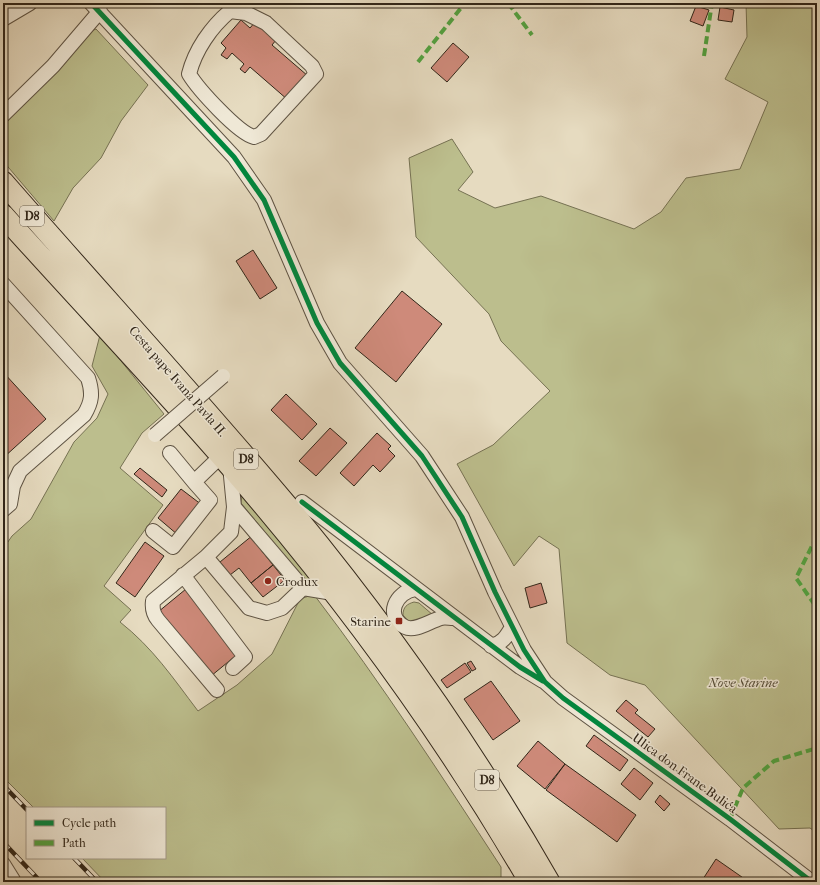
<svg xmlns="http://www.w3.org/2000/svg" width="820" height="885" font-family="'IM FELL French Canon',serif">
<rect width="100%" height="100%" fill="#e6dbc0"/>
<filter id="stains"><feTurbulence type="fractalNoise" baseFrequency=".005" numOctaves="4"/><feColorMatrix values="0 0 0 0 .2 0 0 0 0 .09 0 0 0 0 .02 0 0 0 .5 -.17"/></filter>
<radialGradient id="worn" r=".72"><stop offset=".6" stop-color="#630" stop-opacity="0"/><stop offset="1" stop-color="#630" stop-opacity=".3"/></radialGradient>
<path fill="#bcbe8d" stroke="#767253" d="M746,3h71v830l-7,-5 -31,1 -134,-144 -35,-10 -43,-32 -8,-94 -20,-13 -25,30 -57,-102 36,-19 57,-54 -49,-50 -12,-27 -73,-77 -7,-79 43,-19 21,33 -15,18 37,18 46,-12 93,33 27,-17 25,-34 54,-9 28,-67 -43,-23 22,-42z
M96,29l52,56 -27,36 -20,37 -28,30 -19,33 -51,-60v-40l88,-90z
M100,335l64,79 -22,19 -22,35 43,37 -59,81 27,24 -11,12c33,26 53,56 78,89l39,-26 35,-31 28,-55 9,-3h6c67,88 126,179 186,271v15h-396l-23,-24h83v-50h-131l-31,-31v-228l9,-13 19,-17 43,-77 23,-24 11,-24 -16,-28z
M242,495l71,84 -2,3 -7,-2 -63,-77z
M414,602l5,1 14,12 -14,8 -11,-2 -5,-6c0,-8 4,-11 11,-13z"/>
<path fill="#ce8a7a" stroke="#312619" d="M696,6l13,4 -6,16 -13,-5z
M720,7l14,3 -2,12 -14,-2z
M241,20l9,8 5,-6 21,18 -4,5 36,31 -20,24 -38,-33 -5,6 -5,-4 4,-5 -12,-11 -5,6 -6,-4 5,-7 -5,-5z
M453,43l16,14 -22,25 -16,-14z
M253,250l24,38 -17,11 -24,-38z
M402,291l40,33 -46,58 -41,-34z
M3,372l43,47 -43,39z
M286,394l31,30 -15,16 -31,-30z
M330,428l17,15 -31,33 -17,-15z
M377,433l14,13 -3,3 7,7 -15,16 -7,-7 -19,21 -14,-13z
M140,468l27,22 -5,7 -28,-23z
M181,489l21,16 -24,30 -20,-17z
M253,535l11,13 -3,2 12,15 -22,18 -12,-15 -9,7 -10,-13z
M145,542l19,14 -29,41 -19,-14z
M273,565l12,15 -22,17 -12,-14z
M541,583l6,20 -17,5 -5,-20z
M186,589l53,64 -28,23 -53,-64z
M471,661l5,8 -4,2 -5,-8z
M465,663l6,9 -24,16 -6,-8z
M491,681l29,40 -27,19 -29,-41z
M626,700l12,10 -3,3 20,16 -7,8 -32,-26z
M594,735l34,25 -8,11 -34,-25z
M538,741l27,23 -20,25 -28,-23z
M565,764l71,51 -19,27 -71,-52z
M634,768l19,15 -13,17 -19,-16z
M660,795l10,9 -6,7 -9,-9z
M716,859l33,23h-48z"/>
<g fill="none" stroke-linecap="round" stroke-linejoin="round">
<defs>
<path id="minor" d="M91,3l143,154 30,43 53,123 23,40 82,93 40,61 33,75 29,58 21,32 18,16 167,121 82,63
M230,11l16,2 20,10 46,43 4,8 -55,60 -7,3c-16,-4 -56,-48 -65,-63 6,-24 22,-47 41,-63z
M3,19l27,-16
M3,115l50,-49 47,-55
M3,284l85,94c5,15 4,24 -4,37l-64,56 -7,15 -3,18 -7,6
M170,453l24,29 27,-26
M230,466l4,41 69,81 30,5
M302,502l218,165 23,14
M234,507l-3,25 -25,25 43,51 18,5 15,-5 21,-20
M153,531l20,16 37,-47 -16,-18
M206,557l-53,44c-1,8 0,13 5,19l59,70
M183,575l62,82 -12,11
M415,589c-19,3 -31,27 -10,38 10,5 25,-6 36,-9 4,-1 8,0 12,0
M491,646c11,-2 16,-10 21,-19
M3,864l10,16 -3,2"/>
<path id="highway" d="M3,182c95,109 193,215 286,326 97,117 185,243 260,374
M3,215c75,84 153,165 227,251 112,129 214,268 300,416"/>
</defs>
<use href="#minor" stroke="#5e5343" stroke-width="16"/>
<use href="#highway" stroke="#312619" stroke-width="23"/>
<use href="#minor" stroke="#efe8d6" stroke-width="14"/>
<use href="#highway" stroke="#e6dbc0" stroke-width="21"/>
<defs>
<path id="rail" d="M3,785l24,25
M3,842l38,40
M74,858l23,24"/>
</defs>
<use href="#rail" stroke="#312619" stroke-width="4.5"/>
<use href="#rail" stroke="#efe8d6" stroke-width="3" stroke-dasharray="9" stroke-linecap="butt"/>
<defs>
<path id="minor-bridge" d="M155,435l68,-59"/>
</defs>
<use href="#minor-bridge" stroke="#5e5343" stroke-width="16" stroke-linecap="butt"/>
<use href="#minor-bridge" stroke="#efe8d6" stroke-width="14"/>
<path stroke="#52a340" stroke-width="4" stroke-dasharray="8 4" stroke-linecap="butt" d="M508,3l24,32
M704,56l8,-53
M418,62l47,-59
M817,536l-21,42 21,30
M730,819l13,-31 31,-27 43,-13"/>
<defs>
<path id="cycleway" d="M91,3l143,154 30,43 53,123 23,40 82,93 40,61 33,75 29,58 21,32 18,16 167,121 82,63
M302,502l218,165 23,14"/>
</defs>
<use href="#cycleway" stroke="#efe8d6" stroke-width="8"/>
<use href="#cycleway" stroke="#00873e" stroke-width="5"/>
</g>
<g fill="#8f2418" stroke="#efe8d6" stroke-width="1.5">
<circle cx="268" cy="581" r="4"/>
<rect x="395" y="617" width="8" height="8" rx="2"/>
</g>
<g text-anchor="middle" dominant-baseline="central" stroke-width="3" stroke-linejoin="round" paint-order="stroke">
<g fill="#efe8d6" stroke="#6a6052" stroke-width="1">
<rect x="20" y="206" width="24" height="20" rx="3"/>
<rect x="234" y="449" width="24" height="20" rx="3"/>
<rect x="475" y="770" width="24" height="20" rx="3"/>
</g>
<g font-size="12" font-weight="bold" fill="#312619">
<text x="32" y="216">D8</text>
<text x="246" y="459">D8</text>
<text x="487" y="780">D8</text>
</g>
<g font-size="13" fill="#312619" stroke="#efe8d6">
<text transform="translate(178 381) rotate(49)">Cesta pape Ivana Pavla II.</text>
<text transform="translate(685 773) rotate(36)">Ulica don Frane Bulića</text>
</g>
<g font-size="13" fill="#312619" stroke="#efe8d6" text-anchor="start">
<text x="276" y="581">Crodux</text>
<text x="391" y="621" text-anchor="end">Starine</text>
</g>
<g font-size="13" font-style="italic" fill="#544c36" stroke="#efe8d6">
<text x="743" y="682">Nove Starine</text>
</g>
</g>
<rect width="820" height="885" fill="none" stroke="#e6dbc0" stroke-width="16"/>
<rect x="4" y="4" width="812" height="877" fill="none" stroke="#312619" stroke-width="2"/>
<rect x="8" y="8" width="804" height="869" fill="none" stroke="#312619"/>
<rect x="26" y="807" width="140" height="52" fill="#efe8d6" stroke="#a39a8a"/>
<rect x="34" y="820" width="20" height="6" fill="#00873e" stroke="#a39a8a"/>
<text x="62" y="827" font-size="12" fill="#312619">Cycle path</text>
<rect x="34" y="840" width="20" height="6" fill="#52a340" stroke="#a39a8a"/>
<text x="62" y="847" font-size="12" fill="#312619">Path</text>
<rect width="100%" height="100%" filter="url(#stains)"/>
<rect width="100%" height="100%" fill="url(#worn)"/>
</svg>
